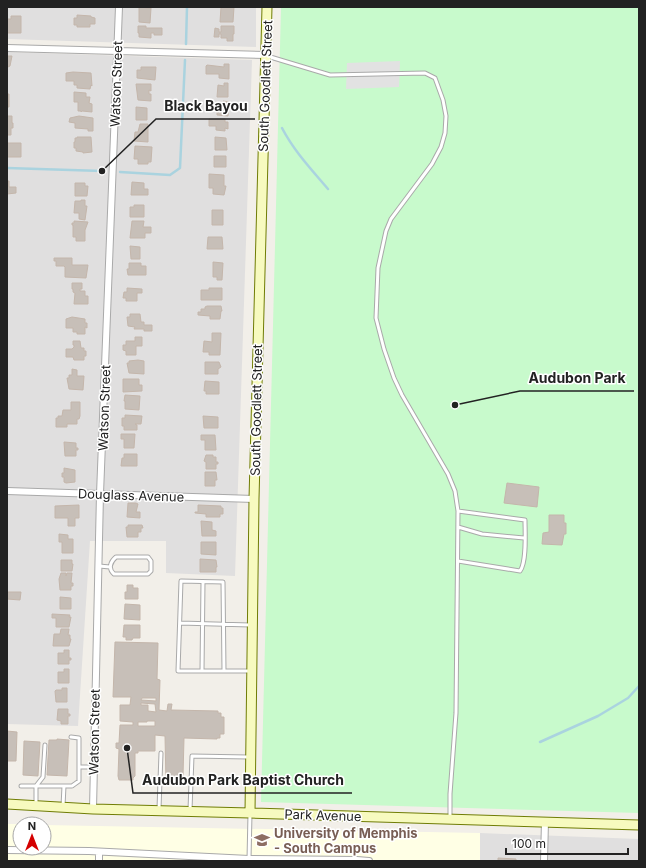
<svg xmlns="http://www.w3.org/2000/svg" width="646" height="868" font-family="Inter,sans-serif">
<rect width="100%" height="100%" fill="#f2efe9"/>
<path fill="#e0dfdf" d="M7,7h249v40l-249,-8z
M7,52l245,8 -17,516 -69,-3v-32h-76l-12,185 -71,-2z
M480,833l159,6v22h-159z"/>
<path fill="#ffffe5" d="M7,824h13v24h24v-23l436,8v28h-473z"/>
<path fill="#c8facc" d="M281,7h358v806l-378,-11z"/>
<path fill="#e2e2e2" d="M400,61l-1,26 -53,2 1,-26z"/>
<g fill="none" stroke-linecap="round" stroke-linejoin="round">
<path stroke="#aad3df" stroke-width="2.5" d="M186,44l1,-37
M282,128c12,23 29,41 46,61
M7,168l95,3
M120,172l50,3 10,-7 5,-108
M540,742l58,-26 30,-18 11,-12"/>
</g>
<path fill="#c7bfb8" stroke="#c4b6ab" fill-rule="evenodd" d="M139,7l12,1 -1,15 -11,-1z
M221,7h13l-1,15h-13z
M77,15l14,1v1l4,1v6h-5v3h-13v-2h-3v-7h3z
M11,16h10v17h-14v-14h4z
M138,26h8v2h16v7h-8v-2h-3v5l-12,-1v-4h-1z
M221,26h13v8h-1v7h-6v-3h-6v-4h-2v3h-5l1,-9 4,1v3h2z
M7,56h5l-2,10 -2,1h-1z
M224,64h5v15l-10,-1v-4h-13v-8l1,-1 17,2z
M141,67h15l-1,13 -18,-2v-8h4z
M73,72l18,1 1,13 -1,-1 -1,4 -13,-1v-3h-3v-4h-8v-8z
M224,83h4v14h-11l1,-12 6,1z
M136,84h15v7l-2,-1v4h2v7l-13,-1z
M74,92l12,1v4h4l-1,6 3,1v8l-10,-1 -1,1v-1h-3v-9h-4z
M7,94h2v13h-2z
M223,101l6,1 -1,14 -11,-1v-4h-1v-3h-2v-4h9z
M136,107l11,1v12h-11z
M7,116h5v7h1v5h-2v7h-4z
M79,116l14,2v13h-5v-2l-13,-1v-5l-6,-1 1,-4z
M209,119h16v3h3v7l-3,-1v3l-9,-1v-4h-7z
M140,124h8v18l-14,-1 1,-9h3z
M77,137h14l1,15 -9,1v-1l-7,-1v-3h-2v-6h1v-4h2z
M215,137l11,1 1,12h-12z
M7,143h14v14h-14z
M135,146l17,1 -1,15h-3v2h-10v-5h-4z
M214,156h12v11h-12z
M209,174l15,1v11h2l-2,9 -11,-1v-6h-4z
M7,181h2v6h7v6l-9,1z
M132,182l12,1v6h4v6h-17z
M75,183h10v3h3l-1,10h-12z
M81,200h4v6h2l-2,14 -6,-1v-6h-5l1,-12h6z
M134,205h10v12h-14v-10h4z
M212,210h11v15h-11z
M74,221l14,1 -3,8v11h-9v-4h-3v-12h-1v-2h2z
M132,221h12l-1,6h8v6h-6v5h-15z
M208,237h14l1,12h-16z
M130,246l10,1v12h-9z
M54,258h18v7h16l-2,13 -21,-1v-10l-1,-1h-8v-5h-2z
M213,262l10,1 -1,17h-5v-3h-4z
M129,263h12v3h5v9h-18l-1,-6h2z
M72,283h10v6h-2v2h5v5h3v8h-14l1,-11 -2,-1v-3h-1z
M127,288l15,1v4h-5v8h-11v-3h-3l1,-6h3z
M209,288h13v12h-21v-10h8z
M207,306h14l1,5h-1l-1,8h-10v-3l-12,-1v-3h3v-3h4v-2z
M130,314h10l1,8h3v3h8v6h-8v-2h-10l1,-2 -7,-1 -1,-9h3z
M72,317l13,2v4h2v5l-2,-1v7h-8v-2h-4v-4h-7v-9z
M212,333h9l-1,22h-11v-3h-6l1,-11 8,1z
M135,337h7v9h-6v9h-10v-4l-3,-1v-5h3v-4h9z
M73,341h7l1,7h3v3h2v5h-2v4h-10l-1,-3h-7v-8h6l2,-2v-2h-1z
M138,360l6,1v13l-15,-1 -2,-10h2v-2z
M205,362h14l2,5 -3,2v5h-13z
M72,369l5,1v6h7l-1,14 -14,-1 -2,-11h2v-3h3z
M123,379h16v6h3v6l-19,1z
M205,381l14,1v12h-13v-3h-2z
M125,395l15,1 -1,14 -14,-1v-8h-1z
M71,402h9v14l-1,3h-2v5h-10v3h-11v-9h2v-2h4l1,-6h8z
M125,415l17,1 -1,8h-6l2,1v5h-13v-4h-2v-8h3z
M203,416l15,1v11h-14z
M121,434h14l-1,14h-10v-9h-3z
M201,435h14l1,15h-11v-10h-4z
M64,442l12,1v5h2v2h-2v6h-11z
M124,454h13v12h-16l1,-8h2z
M206,455h7v2h3v5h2v2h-2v5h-10v-7l-2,-1z
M64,468l11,2v12l-9,1 -2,-1v-5h-2v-4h2z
M205,472h11l1,8h-2v6h-10z
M507,483l32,4 -2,20 -33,-4z
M128,503h8l2,1 -2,8h4v6l-13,-1z
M79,505v13h-4v8h-7v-8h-13v-12z
M198,505l23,1v2h2v6h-3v3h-14v-3l-11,-1v-1h3z
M549,515h15v8h2v11h-2l-2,11 -20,-1 1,-11 6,-1z
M201,521l11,1v8l4,1v5h-14z
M128,525h14l1,3h-2v4h-3v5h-11l-1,-10h2z
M59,534l9,1v4h5v14h-11v-11h-3z
M201,542h15v13l-15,-1z
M200,559l16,1 1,7h-1v5h-16z
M61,560h11v4h1l-1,7h-11z
M61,573h5v3l1,-3h5l-1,10h2v3h-2v4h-11l-1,-11z
M127,585h6v3h5v11h-13v-7h2z
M7,592h14l-1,8 -13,-1z
M60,597l11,1v11h-11z
M125,604l15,1v15l-16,-1z
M52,614l18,1 -1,2h2l-2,10h-13v-9h-4z
M124,625h16v13h-7l-1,2h-6v-3h-3z
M61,629h8l-1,6h2v4h1l-2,7h-16l1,-12h6z
M115,642l43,1 -1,36 3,1 -1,30 8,1 1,-7h4l-1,6 47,1v2h3v4h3v17h-4v4h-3v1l-33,-1 -1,38h-6l-1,8 -10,-1 -1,-47 -10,-1v16h-17v2h-3v23l-2,2v2h-14l-1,-4 1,-27 -3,-1v-5h3l1,-18h13v-3l-13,-1v-16h10l1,-8h-18zM142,698h14v3l-15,-1zM141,703l14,1 1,8 -8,-1v-6h-7zM147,721h8v5h-17v-4h9z
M64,650h5v8h2v2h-2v4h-11v-11h6z
M64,669h5v14h-11v-11h6z
M62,688h5v14h-11l-1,-11 1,-1h6z
M58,709h10v5h2v2h-2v8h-7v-3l-4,-1z
M7,731l10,1 -1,29h-9z
M57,739l12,1 -2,36 -20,-1 2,-35h8z
M24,741l16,1 -2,34 -15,-1z
M498,858l18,1v2h-18z"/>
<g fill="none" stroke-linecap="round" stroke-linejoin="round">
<defs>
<path id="lane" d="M267,56l63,19 95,-2 10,5 8,22 3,16 -1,17 -4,14 -9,17 -41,55 -5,12 -8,37 -2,50 8,31 10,29 8,17 46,79 7,17 3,20 -2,202 -6,81v24
M458,527l24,7 42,4
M116,557h32l3,4v10l-3,3h-34c-6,-5 -4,-12 2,-17z
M458,561l62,10c7,-9 5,-39 5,-51l-67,-9
M99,566l11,1
M180,623l70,2
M202,671l1,-89
M224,671l-1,-89 -42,-1 -3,90h72
M79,767h14
M21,786h51l7,-5v-43l-8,-1
M36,804v-18l7,-9 2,-32
M63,806l1,-20
M159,809l2,-56
M190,810l2,-54 56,1
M249,859l1,-45"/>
<path id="street" d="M7,48l259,7
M7,491l247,8
M93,809l7,-315 19,-487
M7,850l82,1 160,8 108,1 12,1
M99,861v-9
M544,861l1,-40"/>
<path id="secondary" d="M7,804l86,5 157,4 389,12
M250,813l4,-314 13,-492"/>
</defs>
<use href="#lane" stroke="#a9a9a9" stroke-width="5"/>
<use href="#street" stroke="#a9a9a9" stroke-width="8"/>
<use href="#secondary" stroke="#707d05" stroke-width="11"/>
<use href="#lane" stroke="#fff" stroke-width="3"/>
<use href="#street" stroke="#fff" stroke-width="6"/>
<use href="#secondary" stroke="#f7fabf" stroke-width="9"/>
</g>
<defs>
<symbol id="university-bare" viewBox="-9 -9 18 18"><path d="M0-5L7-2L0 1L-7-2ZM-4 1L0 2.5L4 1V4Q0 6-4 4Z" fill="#8d6e63" stroke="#fff" stroke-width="2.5" paint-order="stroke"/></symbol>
</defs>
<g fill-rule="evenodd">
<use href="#university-bare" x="251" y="829" width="22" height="22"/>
</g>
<g text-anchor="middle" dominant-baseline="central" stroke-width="3" stroke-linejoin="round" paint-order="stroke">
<g font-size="13" fill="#222" stroke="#fff">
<text transform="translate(116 84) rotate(-88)">Watson Street</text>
<text transform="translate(265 86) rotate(-88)">South Goodlett Street</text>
<text transform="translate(104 408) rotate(-88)">Watson Street</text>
<text transform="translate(256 410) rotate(-89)">South Goodlett Street</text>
<text transform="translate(131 495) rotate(2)">Douglass Avenue</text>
<text transform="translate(94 732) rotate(-89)">Watson Street</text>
<text transform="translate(323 815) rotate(2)">Park Avenue</text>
</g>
<g font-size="13" font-weight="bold" fill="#785e54" stroke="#fff" text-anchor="start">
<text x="274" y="833">University of Memphis<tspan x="274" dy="15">- South Campus</tspan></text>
</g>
</g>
<path fill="none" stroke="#222" stroke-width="1.5" d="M102 171L156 119H255M455 405L520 391H634M127 748L133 793H352"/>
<g fill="#222" stroke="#fff" stroke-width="1.5">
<circle cx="102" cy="171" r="4"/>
<circle cx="455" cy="405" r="4"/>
<circle cx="127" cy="748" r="4"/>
</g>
<g font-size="14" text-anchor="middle" font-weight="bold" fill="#222" stroke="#fff" stroke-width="3" stroke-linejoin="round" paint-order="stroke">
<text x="206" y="111">Black Bayou</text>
<text x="577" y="383">Audubon Park</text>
<text x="243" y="785">Audubon Park Baptist Church</text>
</g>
<rect width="646" height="868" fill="none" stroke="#222222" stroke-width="16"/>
<g transform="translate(32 836)"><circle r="19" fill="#ffffff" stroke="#a7a7a7"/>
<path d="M0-3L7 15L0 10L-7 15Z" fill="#d40000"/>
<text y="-6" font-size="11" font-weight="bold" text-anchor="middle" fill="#222222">N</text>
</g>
<path d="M506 848v6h122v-6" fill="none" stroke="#222222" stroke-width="2"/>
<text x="512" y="848" font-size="12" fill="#222222" stroke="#ffffff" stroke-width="3" paint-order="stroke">100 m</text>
</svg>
